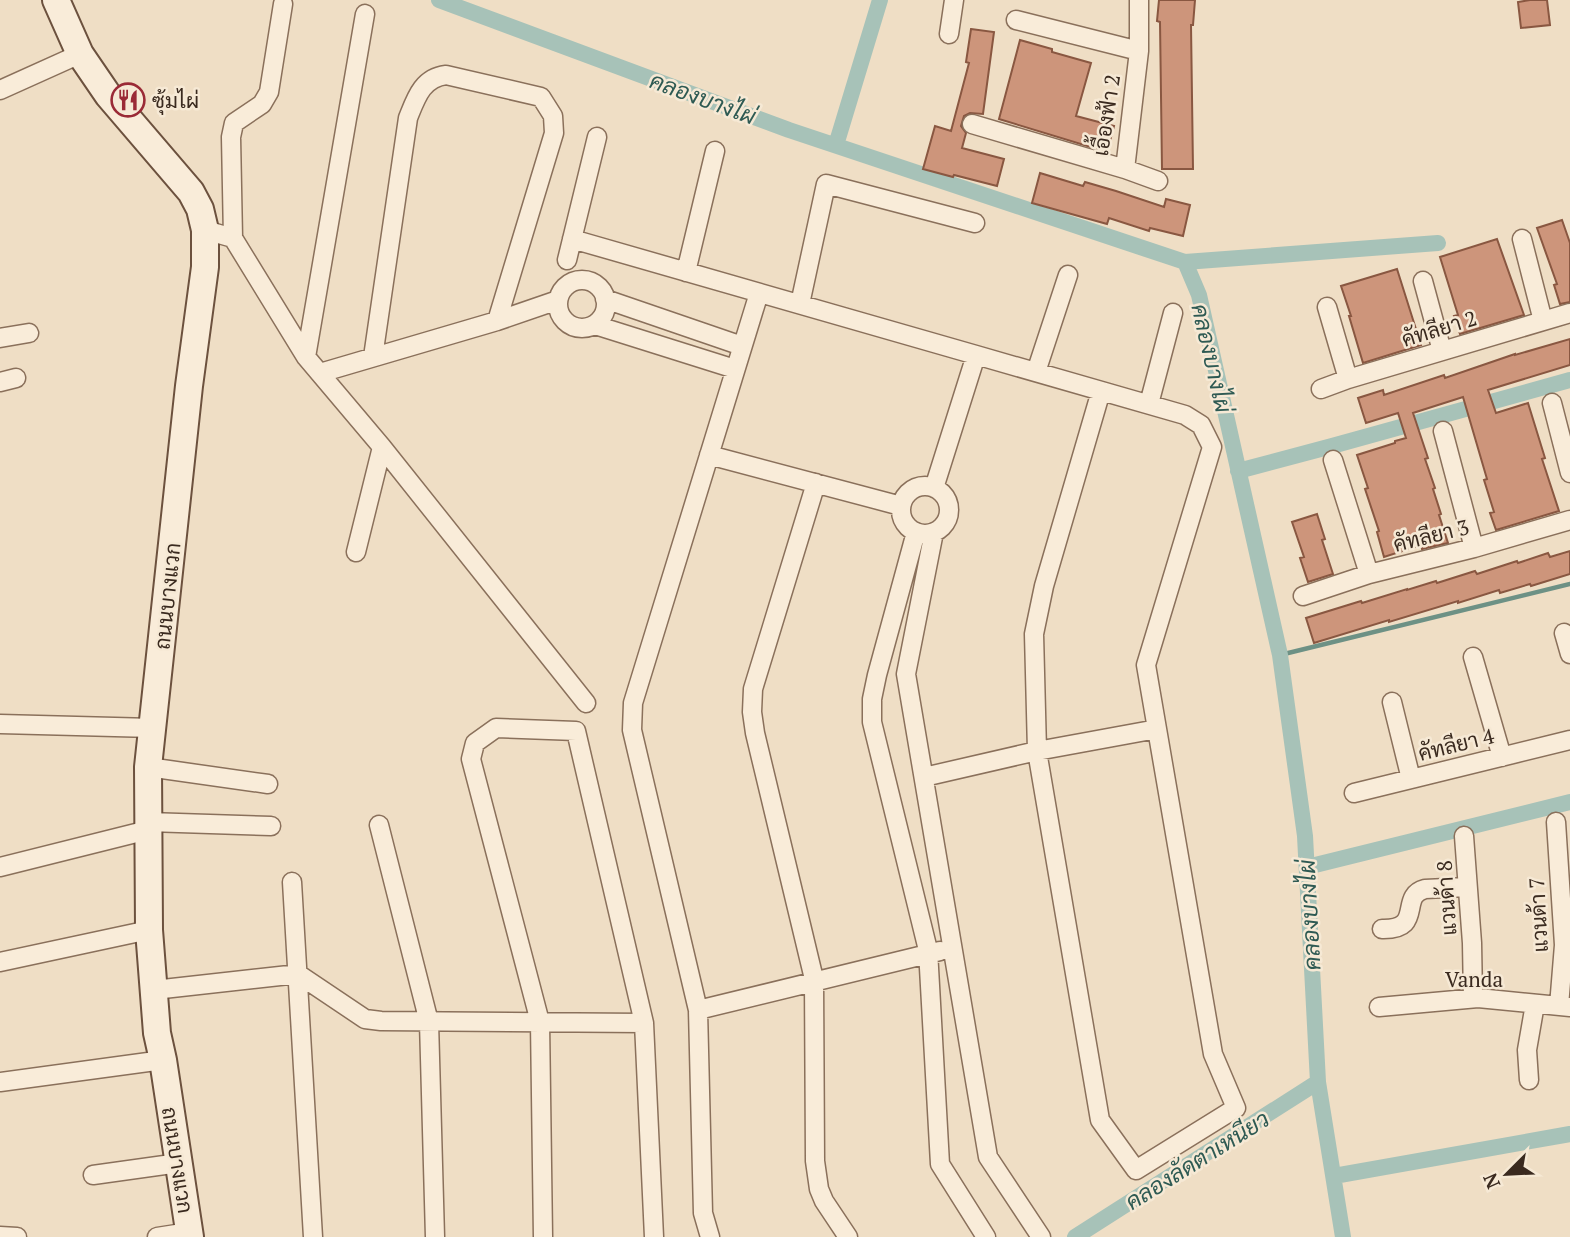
<svg xmlns="http://www.w3.org/2000/svg" width="1570" height="1237" font-family="'PT Serif',Sarabun,serif">
<rect width="100%" height="100%" fill="#efdec5"/>
<g fill="none" stroke-linecap="round" stroke-linejoin="round">
<path stroke="#6d9185" stroke-width="4.5" d="M1280,655l290,-71"/>
<path stroke="#a7c2b8" stroke-width="16" d="M439,0l350,130 396,132 14,33 81,360 25,181 13,246 25,155
M836,145l44,-145
M1185,262l253,-19
M1238,471l94,-25 238,-66
M1307,867l263,-65
M1334,1176l236,-42
M1075,1237l243,-155"/>
</g>
<path fill="#cd957b" stroke="#895741" stroke-width="2" d="M1159,0h36l-2,25h-2l2,144h-31l-2,-147 -3,-1z
M1530,0h17l3,25 -29,3 -3,-26z
M971,29l23,3 -11,82 -13,-1 -6,3 -3,10 5,7 -4,15 42,11 -7,27 -43,-11 -1,2 -30,-8 12,-43 16,5 18,-68 -3,-1z
M1020,40l32,9v3l39,11 -15,53 38,10 -7,26 -108,-33z
M1040,173l43,13 2,-4 31,9 48,16 2,-8 24,6 -7,31 -33,-8 -1,3 -40,-13 -2,6 -75,-21z
M1562,220l8,23v59l-10,2 -6,-19 3,-1 -20,-56z
M1497,239l27,76 -64,19 -6,-18 4,-1 -18,-58z
M1397,269l24,76 -58,18 -14,-47h2l-10,-30z
M1570,339v26l-82,25 8,23 32,-10 17,55 -3,1 17,52 -63,19 -6,-17 4,-1 -10,-32 3,-1 -24,-82 -50,16 15,45 -3,1 10,29 -2,1 8,25 -2,1 9,28 -26,6 -1,-4 -37,12 -7,-25 2,-1 -14,-42 3,-1 -11,-33 38,-12v-2l11,-3 -8,-25 -32,10 -8,-25 25,-8 1,5 60,-20 1,3 70,-24v1z
M1317,514l8,25 -3,1 11,34 -25,8 -8,-24 4,-1 -12,-35z
M1570,551v23l-39,12 -1,-2 -30,9 -1,-3 -41,13v-2l-69,21v-2l-75,23 -8,-25 55,-17 1,2 45,-14v1l29,-9 1,2 38,-12 2,3 40,-13 1,2 30,-10 2,4z"/>
<g fill="none" stroke-linecap="round" stroke-linejoin="round">
<defs>
<path id="street" d="M1016,20l123,31
M949,34l5,-34
M0,90l80,-36
M972,124l153,45 33,12
M1125,169l14,-118v-51
M205,230l28,8 73,119 76,90 204,256
M233,238l-2,-101 3,-14 28,-19 7,-12 14,-88
M572,239l404,116 209,60 16,10 11,22 -66,218 67,389 23,54 -100,62 -36,-50 -63,-369 -3,-117 10,-48 57,-195
M1522,239l21,82
M567,260l30,-123
M686,272l29,-121
M558 304a24 24 0 1 1 48 0a24 24 0 1 1-48 0Z
M1423,281l19,70
M605,299l137,47
M800,304l26,-120 149,39
M1327,307l21,72
M595,325l140,44
M0,338l29,-5
M306,357l59,-343
M373,357l35,-239c8,-20 14,-40 38,-43l95,22 12,19 1,17 -57,188
M1036,372l32,-97
M320,373l177,-52 61,-21
M0,382l16,-4
M1321,389l27,-10 222,-66
M1552,403l18,70
M1149,404l24,-91
M1443,431l31,117
M709,455l192,51
M1333,460l36,114
M816,483l-63,206 -1,23 3,21 59,246 1,182 4,28 5,12 24,36
M901 510a24 24 0 1 1 48 0a24 24 0 1 1-48 0Z
M934,488l42,-133
M916,532l-39,143 -5,24v23l56,228 12,214 46,73
M934,532l-28,142 82,483 53,80
M356,552l26,-105
M1303,596l66,-22 105,-26 96,-28
M1564,633l6,21
M1473,657l29,100
M1392,702l19,77
M0,724l153,4
M148,767l120,17
M924,777l113,-26 120,-22
M1354,793l216,-53
M148,822l123,4
M1556,822l8,123 -5,61
M379,825l50,197 6,215
M1464,836l8,107 1,55
M0,867l148,-37
M292,882l21,355
M1382,929c43,1 16,-33 43,-40l42,-2
M0,962l149,-32
M154,990l144,-16 67,45 16,2 263,2
M1379,1007l99,-9 92,9
M698,1010l242,-59
M1529,1080l-2,-30 8,-46
M0,1082l163,-22
M93,1175l86,-12
M0,1236l17,1
M157,1237l32,-5
M543,1237l-3,-215 -69,-263 4,-16 21,-15 80,3 68,292 10,214
M710,1237l-7,-24 -5,-203 -66,-280 1,-27 126,-410"/>
<path id="secondary" d="M56,0l24,54 28,41 83,97 9,17 5,21v37l-16,119 -41,381 1,163 8,103 6,27 27,177"/>
</defs>
<use href="#street" stroke="#8a705b" stroke-width="21"/>
<use href="#secondary" stroke="#6c513e" stroke-width="30"/>
<use href="#street" stroke="#f9ecd9" stroke-width="18"/>
<use href="#secondary" stroke="#f9ecd9" stroke-width="26"/>
</g>
<defs>
<symbol id="restaurant-ring" viewBox="-11 -11 22 22"><circle r="9.5" fill="#f6e9d5" stroke="#9a2a36" stroke-width="1.5"/><path d="M-5-6h1v4h1v-4h1v4h1v-4h1v5L-1.5 .5V6h-2V.5L-5-1ZM5-6V6H3V1.5H1.5Q1.5-4 5-6Z" fill="#9a2a36"/></symbol>
</defs>
<g fill-rule="evenodd">
<use href="#restaurant-ring" x="109" y="81" width="38" height="38"/>
</g>
<g text-anchor="middle" dominant-baseline="central" stroke-width="5" stroke-linejoin="round" paint-order="stroke">
<g font-size="21" fill="#3a2a1f" stroke="#f6e9d5" text-anchor="start">
<text x="152" y="100">ซุ้มไผ่</text>
</g>
<g font-size="21" fill="#3a2a1f" stroke="#f6e9d5">
<text transform="translate(1106 115) rotate(-81)">เอื้องฟ้า 2</text>
<text transform="translate(1439 328) rotate(-17)">คัทลียา 2</text>
<text transform="translate(1431 535) rotate(-14)">คัทลียา 3</text>
<text transform="translate(167 596) rotate(-84)">ถนนบางแวก</text>
<text transform="translate(1456 744) rotate(-14)">คัทลียา 4</text>
<text transform="translate(1446 898) rotate(-94)">แวนด้า 8</text>
<text transform="translate(1538 915) rotate(-93)">แวนด้า 7</text>
<text x="1474" y="979">Vanda</text>
<text transform="translate(178 1160) rotate(81)">ถนนบางแวก</text>
</g>
<g font-size="23" font-style="italic" fill="#2e5a53" stroke="#f6e9d5">
<text transform="translate(703 98) rotate(20)">คลองบางไผ่</text>
<text transform="translate(1212 358) rotate(77)">คลองบางไผ่</text>
<text transform="translate(1309 915) rotate(-93)">คลองบางไผ่</text>
<text transform="translate(1197 1160) rotate(-32)">คลองลัดตาเหนียว</text>
</g>
</g>
<g transform="translate(1507 1174) rotate(246)" stroke="#f6e9d5" stroke-width="5" paint-order="stroke">
<path d="M0-5L12 26L0 18L-12 26Z" fill="#3a2a1f"/>
<text y="-10" font-size="19" font-weight="bold" text-anchor="middle" fill="#3a2a1f">N</text>
</g>
</svg>
